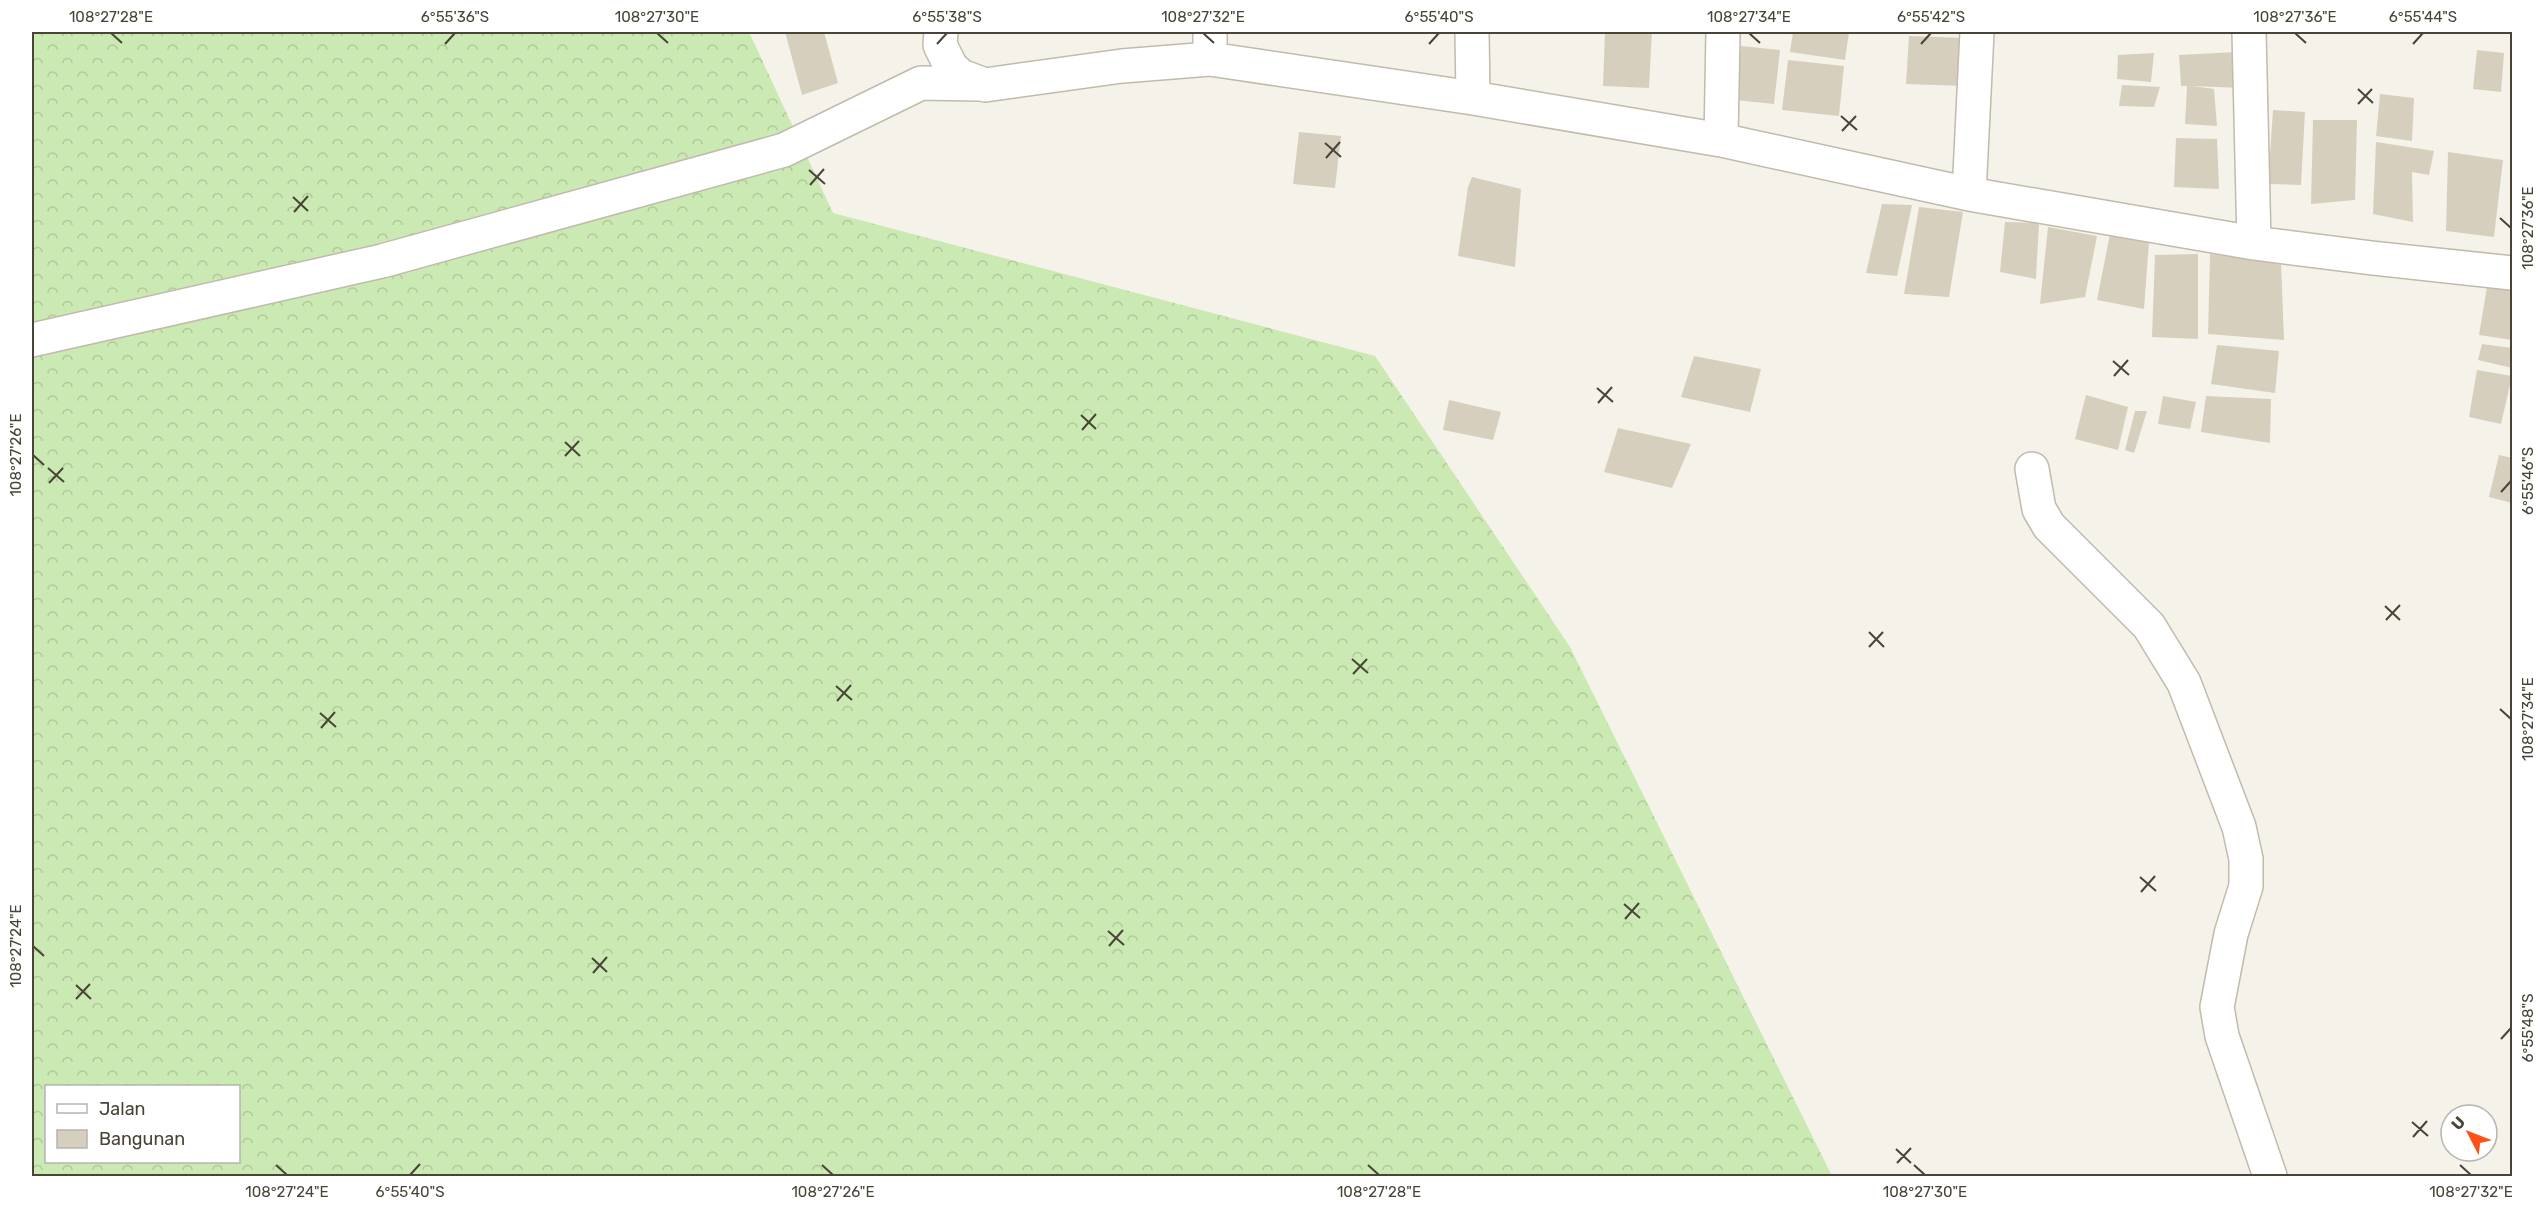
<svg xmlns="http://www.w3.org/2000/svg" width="2544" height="1208" font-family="Rubik,sans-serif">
<defs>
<pattern id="forest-crowns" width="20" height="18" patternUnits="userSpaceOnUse" patternTransform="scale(1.5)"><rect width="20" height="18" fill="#cbe9b2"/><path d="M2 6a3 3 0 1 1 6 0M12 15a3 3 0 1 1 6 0" fill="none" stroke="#b0c99a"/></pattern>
</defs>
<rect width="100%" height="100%" fill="#f5f2e9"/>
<path fill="url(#forest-crowns)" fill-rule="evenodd" d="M32,32h717l84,181 542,143 195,291 262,529h-1800zM46,1086h192v76h-192z"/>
<path fill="#d7cfbe" d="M785,32h39l14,51 -36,12z
M1605,32h47l-3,56 -46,-2z
M1793,32h56l-4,28 -55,-8z
M1909,36l57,2 -1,48 -59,-2z
M1741,46l39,4 -6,54 -39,-4z
M2477,50l27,3 -3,39 -28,-3z
M2237,52l4,36 -49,-2 22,3 3,37 -32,-2 2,-38h-6l-2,-31z
M2154,53l-3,29 -34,-3 1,-24z
M1788,60l56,6 -5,50 -57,-6z
M2122,85l38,2 -6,20 -35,-1z
M2380,94l34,4 -2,43 -36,-5z
M2273,110l32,2 -4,73 -33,-1z
M2313,120h44l-2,80 -44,4z
M1299,132l42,4 -6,52 -42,-4z
M2176,138l41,1 2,50 -45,-2z
M2376,142l58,9 -5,24 -17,-3 1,50 -40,-8z
M2448,152l55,8 -9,77 -48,-6z
M1472,177l49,12 -6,78 -57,-11 10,-69z
M1882,204l30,1 -15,71 -31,-3z
M1919,207l44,5 -14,85 -45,-3z
M2005,222l34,1 -3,56 -36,-7z
M2048,227l49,9 -12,61 -45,7z
M2110,234l39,8 -5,67 -47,-9z
M2198,254v85l-46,-2 3,-82z
M2210,254l71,9 3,77 -76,-6z
M2488,281l24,3v56l-33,-5z
M2482,344l30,4v20l-34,-8z
M2217,345l62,6 -4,42 -64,-9z
M1694,356l67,13 -11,43 -69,-15z
M2477,370l35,6 -11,48 -32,-7z
M2086,395l42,12 -10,43 -43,-11z
M2163,396l33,6 -6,27 -32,-5z
M2206,396l65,3 -1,44 -69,-11z
M1449,400l52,12 -8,28 -50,-10z
M2135,411h12l-13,42 -9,-3z
M1618,428l73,16 -19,44 -68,-16z
M2499,455l13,3v45l-23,-6z"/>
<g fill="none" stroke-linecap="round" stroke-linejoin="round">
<defs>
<path id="minor" d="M941,32l-1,13 11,22 10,9 24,9 137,-19 88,-7 263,39 248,42 248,54 285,49 118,15 140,15
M1472,32l1,66
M2249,32l5,211
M1210,59v-27
M1721,140l2,-108
M1969,194l8,-162
M32,340l350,-79 402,-111 137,-67 59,1
M2032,469l7,40 10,17 100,100 35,57 55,144 7,32v27l-15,48 -14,73 5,29 48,140"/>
</defs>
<use href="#minor" stroke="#c0bbac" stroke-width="36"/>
<use href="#minor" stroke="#fff" stroke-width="33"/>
</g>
<path fill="none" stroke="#494437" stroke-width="2" d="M111,33l11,10M657,33l11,10M1203,33l11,10M1749,33l11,10M2295,33l11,10M445,44l10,-11M937,44l10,-11M1429,44l10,-11M1921,44l10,-11M2413,44l10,-11M2358,89l15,14M2358,104l14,-15M1841,116l16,14M1842,131l14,-15M1325,143l16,14M1326,158l14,-16M809,170l16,14M810,185l14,-16M293,197l15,14M294,212l14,-16M2500,218l11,10M2113,361l16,14M2114,376l14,-16M1597,388l16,14M1598,403l14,-16M1081,415l15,14M1082,430l14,-16M565,442l15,14M33,455l11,10M565,456l14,-15M48,468l16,14M49,483l14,-15M2501,492l10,-11M2385,606l15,14M2386,620l14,-15M1869,632l15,15M1869,647l14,-15M1352,659l16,14M1353,674l14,-15M836,686l16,14M837,701l14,-16M2500,709l11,10M320,713l16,14M321,728l14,-16M2140,877l16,14M2141,892l14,-16M1624,904l16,14M1625,919l14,-16M1108,931l16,14M33,946l11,10M1109,946l14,-16M592,958l15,14M593,973l14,-16M76,985l15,14M76,999l14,-15M2501,1039l10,-11M2412,1122l16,14M2413,1137l14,-16M1896,1149l15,14M1897,1163l14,-15M276,1165l11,10M822,1165l11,10M1368,1165l11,10M1914,1165l11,10M2460,1165l11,10M410,1175l10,-11"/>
<rect width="2544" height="1208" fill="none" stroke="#ffffff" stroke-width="66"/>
<rect x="45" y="1085" width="195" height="78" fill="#ffffff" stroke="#b6b4af" stroke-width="1.5"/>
<rect x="57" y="1104" width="30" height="9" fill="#ffffff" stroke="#b6b4af" stroke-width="1.5"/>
<text x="99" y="1115" font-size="18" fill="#494437">Jalan</text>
<rect x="57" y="1130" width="30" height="18" fill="#d7cfbe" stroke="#b6b4af" stroke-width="1.5"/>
<text x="99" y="1145" font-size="18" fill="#494437">Bangunan</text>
<g transform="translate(2469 1133) rotate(312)"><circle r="28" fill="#ffffff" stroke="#b6b4af" stroke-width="1.5"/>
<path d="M0-4.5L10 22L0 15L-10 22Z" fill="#fc5219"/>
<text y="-9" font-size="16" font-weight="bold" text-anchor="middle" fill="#494437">U</text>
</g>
<rect x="33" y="33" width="2478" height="1142" fill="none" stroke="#494437" stroke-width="2"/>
<g font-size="15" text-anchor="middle" fill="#494437">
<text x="111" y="22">108°27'28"E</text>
<text x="455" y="22">6°55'36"S</text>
<text x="657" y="22">108°27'30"E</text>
<text x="947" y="22">6°55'38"S</text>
<text x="1203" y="22">108°27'32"E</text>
<text x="1439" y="22">6°55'40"S</text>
<text x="1749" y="22">108°27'34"E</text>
<text x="1931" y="22">6°55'42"S</text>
<text x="2295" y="22">108°27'36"E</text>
<text x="2423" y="22">6°55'44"S</text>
<text transform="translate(2528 228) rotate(-90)" y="5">108°27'36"E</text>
<text transform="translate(16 455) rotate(-90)" y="5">108°27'26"E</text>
<text transform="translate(2528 481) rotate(-90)" y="5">6°55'46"S</text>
<text transform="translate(2528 719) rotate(-90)" y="5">108°27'34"E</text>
<text transform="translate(16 946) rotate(-90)" y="5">108°27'24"E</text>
<text transform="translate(2528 1028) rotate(-90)" y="5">6°55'48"S</text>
<text x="287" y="1197">108°27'24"E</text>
<text x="410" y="1197">6°55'40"S</text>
<text x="833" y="1197">108°27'26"E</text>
<text x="1379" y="1197">108°27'28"E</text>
<text x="1925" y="1197">108°27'30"E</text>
<text x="2471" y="1197">108°27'32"E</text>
</g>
</svg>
